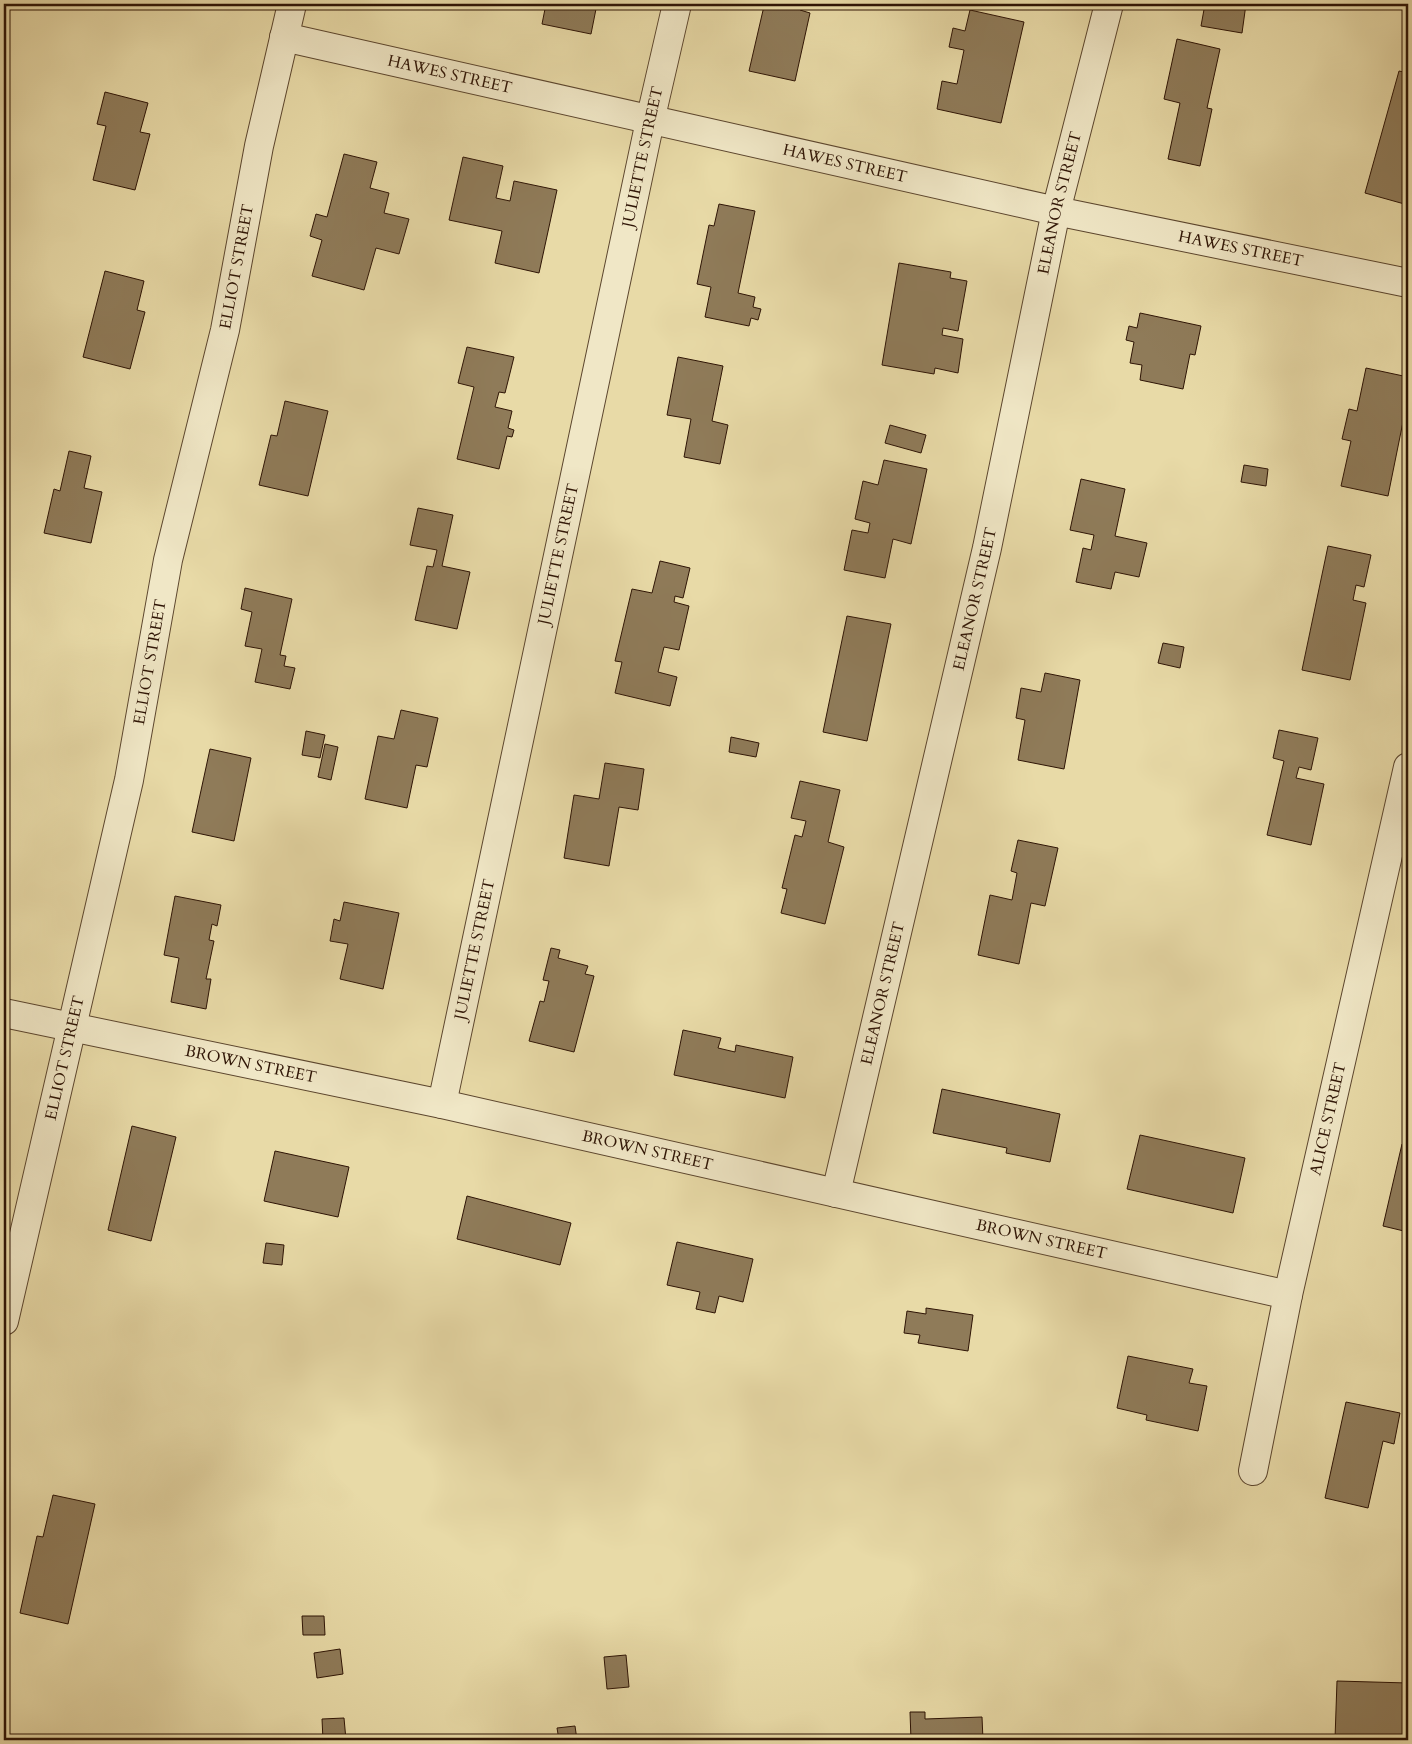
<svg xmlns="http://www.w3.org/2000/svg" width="1412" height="1744" font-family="Cardo,serif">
<rect width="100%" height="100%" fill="#e8daa7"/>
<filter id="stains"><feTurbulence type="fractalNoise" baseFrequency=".004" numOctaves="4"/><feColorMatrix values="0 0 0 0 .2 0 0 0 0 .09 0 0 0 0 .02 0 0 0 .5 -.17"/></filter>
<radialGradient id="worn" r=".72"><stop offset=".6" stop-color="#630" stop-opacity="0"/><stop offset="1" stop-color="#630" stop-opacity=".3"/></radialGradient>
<path fill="#8f7b59" stroke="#2e1405" d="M546,4h51l-6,30 -49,-10z
M757,4h45l-2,6 10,3 -15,68 -46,-10 15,-65z
M1205,4h41l-4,29 -41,-7z
M970,10l54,12 -23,101 -64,-14 5,-28 15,3 7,-34 -15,-3 4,-19 12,3z
M1177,39l43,10 -13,59 5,1 -12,57 -32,-7 12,-56 -16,-4z
M1399,71l9,2v132l-43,-12z
M105,92l43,11 -8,29 10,2 -15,56 -42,-10 13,-54 -9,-2z
M344,154l33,8 -7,26 19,5 -5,20 25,6 -10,35 -23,-6 -12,42 -52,-14 10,-36 -12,-4 6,-22 11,3z
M463,157l40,9 -7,32 14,3 4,-20 43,9 -18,83 -44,-10 7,-32 -53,-11z
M719,204l36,7 -17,82 17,4 -2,10 8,2 -3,11 -7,-2 -2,8 -44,-9 6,-30 -14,-3 12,-59 5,1z
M899,263l52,9 -1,6 17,3 -9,50 -15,-3 -1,7 21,4 -5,34 -23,-5 -1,6 -52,-9z
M105,271l39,10 -7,29 8,2 -15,57 -47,-12z
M1140,313l61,13 -6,29 -5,-1 -7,35 -43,-9 2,-15 -12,-2 4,-21 -8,-2 3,-14 8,2z
M467,347l47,10 -9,36 -6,-1 -4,15 17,4 -4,17 6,2 -2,7 -5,-1 -8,33 -42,-10 17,-72 -16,-4z
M678,357l45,9 -11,55 16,4 -8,39 -36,-7 7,-38 -24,-4z
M1366,368l42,9v20l-20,99 -47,-10 10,-45 -9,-2 7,-30 8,2z
M285,401l43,10 -20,85 -49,-11 12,-50 6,1z
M890,425l36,10 -5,18 -36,-10z
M69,451l22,5 -7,32 18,4 -11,51 -47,-10 10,-44 6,2z
M884,460l43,9 -16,75 -18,-5 -8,39 -41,-8 8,-40 16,3 2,-10 -15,-4 8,-38 15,4z
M1244,465l24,4 -2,17 -25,-4z
M1081,479l44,10 -10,47 32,7 -8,34 -24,-5 -4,17 -35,-7 7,-34 8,2 3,-15 -24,-5z
M418,508l35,7 -11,51 28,6 -13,57 -42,-9 12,-54 6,1 4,-17 -27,-5z
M1328,546l43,9 -7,32 -8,-2 -3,15 13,3 -16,77 -48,-10z
M660,561l30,7 -7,30 -8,-2 -1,6 15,4 -10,44 -15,-3 -6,25 19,5 -7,29 -55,-13 7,-31 -7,-1 17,-72 20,4z
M245,588l47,11 -12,56 6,1 -2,10 11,2 -5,21 -35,-7 7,-33 -17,-3 7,-34 -11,-3z
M847,616l44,8 -24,117 -44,-9z
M1163,643l21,4 -4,21 -22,-5z
M1045,673l35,7 -16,89 -46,-9 7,-40 -9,-2 5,-30 20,4z
M401,710l37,8 -11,49 -11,-2 -9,43 -42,-9 13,-63 16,3z
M1279,730l39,8 -7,32 -12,-3 -3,11 28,6 -13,61 -44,-10 17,-74 -11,-3z
M306,731l19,4 -5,23 -18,-3z
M731,737l28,6 -3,14 -27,-5z
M325,744l13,3 -7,33 -13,-3z
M210,749l41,9 -17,83 -42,-9z
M605,763l39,6 -6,41 -19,-3 -10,59 -45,-8 10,-63 25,4z
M800,781l40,9 -12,52 16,5 -19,77 -44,-11 6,-24 -5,-1 13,-53 7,2 4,-16 -15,-3z
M1018,840l40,8 -13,58 -14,-3 -12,61 -41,-9 12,-60 22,5 5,-27 -6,-2z
M175,896l46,9 -4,21 -5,-2 -3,16 5,1 -8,38h5l-5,30 -35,-7 8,-44 -15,-3z
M344,902l55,11 -16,76 -43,-10 8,-35 -18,-3 4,-22 6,2z
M551,948l9,2 -2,8 30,8 -3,8 9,2 -20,76 -45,-11 11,-40 4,1 5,-21 -6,-1z
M683,1030l38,8 -3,10 17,4 1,-7 57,12 -8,41 -111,-23z
M942,1089l118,25 -10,48 -44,-9 1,-5 -74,-15z
M132,1126l44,11 -25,104 -43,-11z
M1140,1135l105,23 -12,55 -106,-24z
M1402,1144l6,1v87l-25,-6z
M275,1151l74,16 -11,50 -74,-16z
M467,1196l104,27 -11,42 -103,-26z
M677,1242l76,17 -10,43 -24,-6 -4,17 -19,-4 4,-17 -33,-7z
M266,1243l18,2 -2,20 -19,-2z
M926,1308l47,7 -5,36 -50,-8 2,-8 -16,-2 3,-22 19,3z
M1128,1356l65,13 -4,14 18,3 -9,45 -52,-11 1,-5 -30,-7z
M1346,1402l54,11 -6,31 -11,-3 -15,67 -43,-10z
M53,1495l42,9 -27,120 -48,-11 17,-77 6,1z
M302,1616h22l1,19h-22z
M340,1649l3,25 -26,4 -3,-25z
M626,1655l3,32 -22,2 -3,-32z
M1337,1681l71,2v57l-73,-1z
M910,1712h15v7l57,-2 1,23h-72z
M344,1718l2,22h-23l-1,-21z
M575,1726l2,14h-18l-2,-12z"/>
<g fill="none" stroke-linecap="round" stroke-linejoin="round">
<defs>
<g id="minor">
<path id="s1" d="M284,37l772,174 352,72"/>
<path id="s2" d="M4,1013l438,91 846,191"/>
<path id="s3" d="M442,1104l208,-983 27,-117"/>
<path id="s4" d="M836,1193l151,-645 69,-337 53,-207"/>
<path id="s5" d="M4,1321l125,-541 39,-220 57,-230 34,-184 33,-142"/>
<path id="s6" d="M1253,1471l35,-176 120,-528"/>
</g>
</defs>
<use href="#minor" stroke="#5c462e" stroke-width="30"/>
<use href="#minor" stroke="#f0e7c6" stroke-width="28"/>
</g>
<g text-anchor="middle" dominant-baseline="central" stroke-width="4" stroke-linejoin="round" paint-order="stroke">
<g font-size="16" fill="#2e1405" stroke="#f0e7c6">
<text stroke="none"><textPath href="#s1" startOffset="170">HAWES STREET</textPath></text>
<text stroke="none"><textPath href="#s3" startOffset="968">JULIETTE STREET</textPath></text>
<text stroke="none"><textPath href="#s1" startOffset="575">HAWES STREET</textPath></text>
<text stroke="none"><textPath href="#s4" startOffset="1015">ELEANOR STREET</textPath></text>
<text stroke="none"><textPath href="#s1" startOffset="980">HAWES STREET</textPath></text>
<text stroke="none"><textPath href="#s5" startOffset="1080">ELLIOT STREET</textPath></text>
<text stroke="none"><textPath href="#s3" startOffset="562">JULIETTE STREET</textPath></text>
<text stroke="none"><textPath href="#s4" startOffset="610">ELEANOR STREET</textPath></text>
<text stroke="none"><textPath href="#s5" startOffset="675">ELLIOT STREET</textPath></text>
<text stroke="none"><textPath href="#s3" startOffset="158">JULIETTE STREET</textPath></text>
<text stroke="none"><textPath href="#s4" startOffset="205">ELEANOR STREET</textPath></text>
<text stroke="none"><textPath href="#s5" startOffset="270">ELLIOT STREET</textPath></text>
<text stroke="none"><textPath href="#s2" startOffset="252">BROWN STREET</textPath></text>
<text stroke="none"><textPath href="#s6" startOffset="360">ALICE STREET</textPath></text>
<text stroke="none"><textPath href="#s2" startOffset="658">BROWN STREET</textPath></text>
<text stroke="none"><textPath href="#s2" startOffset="1062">BROWN STREET</textPath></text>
</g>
</g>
<rect width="1412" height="1744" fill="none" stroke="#e8daa7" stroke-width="20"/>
<rect x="5" y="5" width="1402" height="1734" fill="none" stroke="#2e1405" stroke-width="2.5"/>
<rect x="10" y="10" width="1392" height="1724" fill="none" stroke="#2e1405"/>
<rect width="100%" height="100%" filter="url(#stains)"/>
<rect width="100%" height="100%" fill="url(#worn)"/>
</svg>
